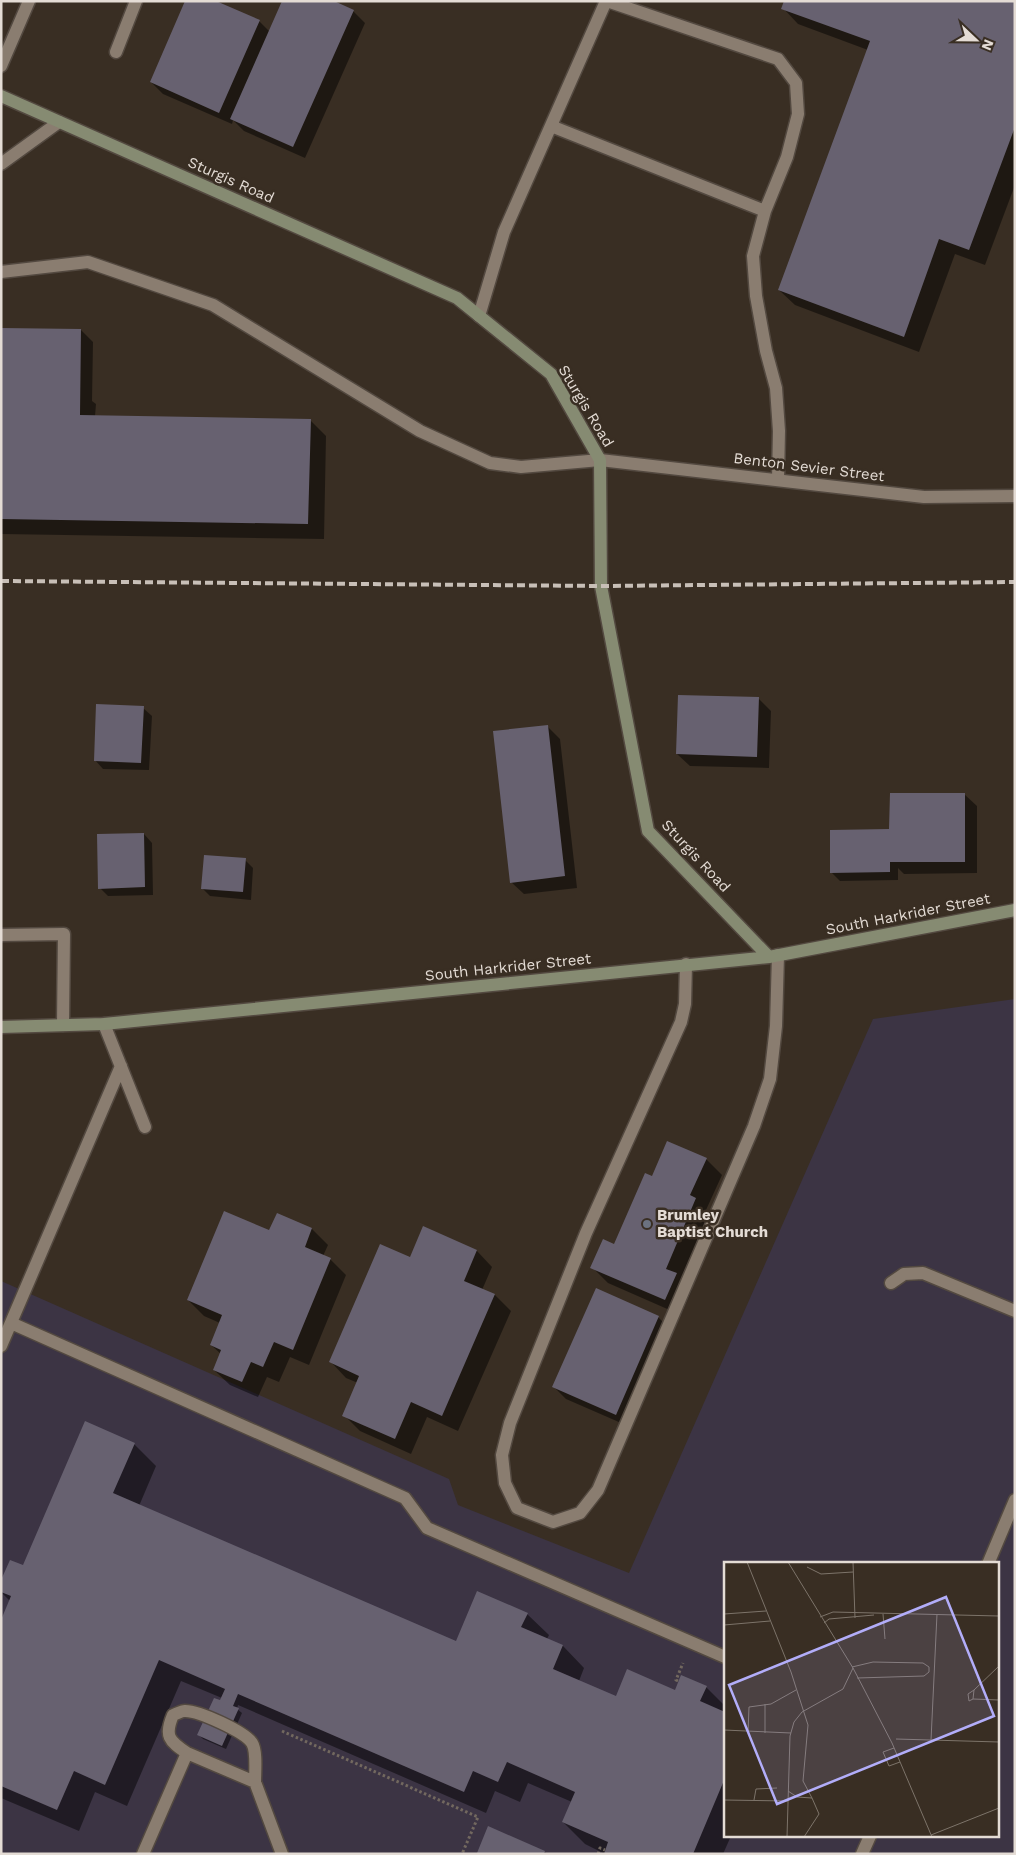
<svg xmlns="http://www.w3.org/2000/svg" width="1016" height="1855" font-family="'Work Sans',sans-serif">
<rect width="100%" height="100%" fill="#392e23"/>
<path fill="#3c3444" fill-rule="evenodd" d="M1015,999v855h-1014v-573l448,198 9,26 171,68 244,-554zM725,1564h272v272h-272z"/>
<path fill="#0007" d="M1015,1v184l-30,80 -30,-11 -36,98 -124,-47 -16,-15 89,-240 -70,-26 -15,-16z
M353,11l12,12 -60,135 -61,-27 -11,-11 -1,4 -69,-30 -12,-12 108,-61 11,11z
M1,329l80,1 12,12 -1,59 4,3 -1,12 215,4 16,16 -2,103 -323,-5z
M759,699l12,12 -2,57 -79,-2 -13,-12z
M143,708l9,8 -3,54 -46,-1 -8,-9z
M547,726l13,13 17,149 -53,6 -13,-12z
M964,794l13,12v67l-73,1 -6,-6v12l-58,1 -8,-8 57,-43z
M144,834l8,9 1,52 -45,1 -8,-8z
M245,860l8,8 -2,32 -41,-4 -8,-8z
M706,1159l16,16 -16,35 6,5 -29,66 9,9 -11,25 -73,-32 -16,-16 23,-21 38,-68z
M277,1214l35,15 16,16 -5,11 7,3 16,16 -37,90 -19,-8 -11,25 -12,-5 -9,20 -28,-12 -16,-15 7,-16 -10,-9 9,-22 -16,-7 -16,-16 82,-68z
M424,1228l53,23 15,16 -10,23 13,5 16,16 -53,120 -31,-14 -16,37 -51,-23 -16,-16 14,-32 -12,-5 -15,-16 79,-103z
M658,1317l12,12 -42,97 -62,-27 -12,-12z
M134,1444l22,22 -17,40 317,137 71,-29 22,21 -2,4 16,7 21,22 -5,13 37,16 90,-10 19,19v130h6l-8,18h-118l-20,-10 -22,-22 9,-20 -44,-19 -8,19 -25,-11 -9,22 -248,-108 -1,4 5,4 -16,36 -23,-10 -4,-4 23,-37 -41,-17 -54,125 -32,-14 -16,39 -78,-33v-175l9,-22 -9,-9v-9l22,-16z
M545,1852l2,2 -69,-1z"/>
<path fill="#676170" d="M185,1h31l44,19 -41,93 -69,-31z
M282,1h52l20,9 -61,137 -63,-28z
M784,1h231v126l-46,123 -30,-11 -35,98 -126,-47 92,-249 -89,-32z
M1,328l80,1 -1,86 231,4 -3,105 -307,-5z
M678,695l81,2 -2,60 -81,-3z
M96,704l48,2 -3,57 -47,-2z
M548,725l17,151 -55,7 -17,-152z
M890,793h75v69h-75v10l-60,1v-43l59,-1z
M144,833l1,54 -47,2 -1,-55z
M204,855l42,3 -3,34 -42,-3z
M667,1141l40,17 -17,37 6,3 -30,71 11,4 -12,27 -75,-32 13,-29 11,5 31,-71 7,3z
M224,1211l45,19 8,-17 35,15 -7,19 26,11 -38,92 -19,-8 -11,25 -12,-5 -9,20 -29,-12 8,-20 -11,-5 12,-30 -35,-15z
M423,1226l54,24 -13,31 31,13 -53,122 -31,-14 -16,37 -53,-23 17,-40 -30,-14 51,-118 30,13z
M596,1288l63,28 -43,99 -64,-28z
M85,1421l50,22 -22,50 343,148 21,-50 51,22 -7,14 42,18 -10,24 63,27 11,-27 48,21 6,-15 26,11 -7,15 25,11v66l-32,76h-89l4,-12 -46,-20 13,-30 -68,-30 -9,20 -25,-11 -9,21 -226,-98 -5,12 6,2 -17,38 -25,-11 17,-37 6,2 5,-11 -66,-29 -54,125 -31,-14 -17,39 -56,-24v-166l10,-24 -10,-4v-12l9,-20 13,5z
M488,1826l57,25 -1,3 -67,-1z"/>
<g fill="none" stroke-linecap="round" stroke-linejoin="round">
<defs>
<path id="lane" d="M607,1l171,58 18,24 2,31 -11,43 -22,54 -12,45 3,40 10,55 10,37 3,43 -1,48
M116,52l20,-51
M1,66l28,-65
M551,126l214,85
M1,164l58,-42
M1,272l87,-10 125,43 207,126 70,32 31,4 79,-7
M479,316l25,-84 102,-231
M1,935l63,-1 -1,91
M686,964l-1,40 -4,18 -95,211 -76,190 -8,32 3,28 12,25 36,14 27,-9 18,-23 156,-364 16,-47 6,-53 2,-71
M104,1024l41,103
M891,1283l13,-9 19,-1 92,38
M11,1323l394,175 22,30 298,129
M1,1346l120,-280
M187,1753c-18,-12 -23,-17 -14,-38 4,-1 8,-4 11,-4 14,-1 61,21 68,32 5,8 3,29 3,39
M143,1854l44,-101 68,29 27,72"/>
<path id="street" d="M600,460l324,37 91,-1
M988,1564l27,-64
M862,1854l8,-18"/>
<path id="secondary" d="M1,96l456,202 94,76 49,86 1,126 47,245 121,126
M1,1027l103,-3 665,-67 246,-47"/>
</defs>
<use href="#lane" stroke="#534940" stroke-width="15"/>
<use href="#street" stroke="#534940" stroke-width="15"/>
<use href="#secondary" stroke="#534940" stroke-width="15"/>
<path stroke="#72685f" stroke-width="3" stroke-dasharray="2.5 2.5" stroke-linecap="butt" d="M678,1681l-2,-1 7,-17
M282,1731l196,86 -16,37
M598,1854l2,-6 5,2"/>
<use href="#lane" stroke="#8a7d70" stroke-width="12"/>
<use href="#street" stroke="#8a7d70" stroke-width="12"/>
<use href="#secondary" stroke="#868b72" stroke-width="12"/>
<path stroke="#c8bfb7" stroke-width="4" stroke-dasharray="8 4" stroke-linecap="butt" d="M1,581l600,5 414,-4"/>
</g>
<circle fill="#6b7280" stroke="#392e23" stroke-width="2" cx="647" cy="1224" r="5"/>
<g text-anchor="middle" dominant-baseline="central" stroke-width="5" stroke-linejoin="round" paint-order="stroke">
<g font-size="15" fill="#e4dcd5" stroke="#392e23">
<text transform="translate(231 180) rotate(24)">Sturgis Road</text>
<text transform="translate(586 406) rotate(59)">Sturgis Road</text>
<text transform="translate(809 467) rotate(7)">Benton Sevier Street</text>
<text transform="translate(696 856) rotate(47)">Sturgis Road</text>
<text transform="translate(908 914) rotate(-11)">South Harkrider Street</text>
<text transform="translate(508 967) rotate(-6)">South Harkrider Street</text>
</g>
<g font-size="15" font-weight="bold" fill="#e4dcd5" stroke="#392e23" text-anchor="start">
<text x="657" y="1215">Brumley<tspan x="657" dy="17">Baptist Church</tspan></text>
</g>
</g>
<g transform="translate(724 1562)">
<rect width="275" height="275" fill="#392e23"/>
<path fill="none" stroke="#7d746a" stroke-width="1" d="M23,0l44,110 17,53 -5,56 9,17 -15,-1 -9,-6M64,0l65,106 39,75 40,94M129,0l2,56M83,5l14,7 32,-2M0,52l42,-3M159,52l2,25M96,55l13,-5 166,4M100,61l5,-4 45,-4M0,63l46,-4M275,104l-25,24 -1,9 26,1M128,105l21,-5 50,1 6,4v5l-5,4 -67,2M249,137l-4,2 -1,-7 6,-4M41,142v29M0,168l67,3M24,171l1,-26 22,-3 25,-14M172,177l103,3M207,178l6,-126M170,186l-11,4 6,14 11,-4M0,238l64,1M30,238l2,-11 21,-1M207,273l68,-27M63,275l3,-101 4,-14 8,-10 41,-23 10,-21M80,275l15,-23 -7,-16"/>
<path fill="#b2adf9" fill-opacity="0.15" stroke="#b2adf9" stroke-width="2.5" d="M222,35l48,119 -217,88 -48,-119z"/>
<rect width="275" height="275" fill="none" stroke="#e4dcd5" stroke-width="2.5"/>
</g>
<rect width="1016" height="1855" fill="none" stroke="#e4dcd5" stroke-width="5"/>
<g transform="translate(976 40) rotate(112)" stroke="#392e23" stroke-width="4" paint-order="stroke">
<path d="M0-4L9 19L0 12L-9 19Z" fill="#e4dcd5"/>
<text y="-8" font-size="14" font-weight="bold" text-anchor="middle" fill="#e4dcd5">N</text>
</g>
</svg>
